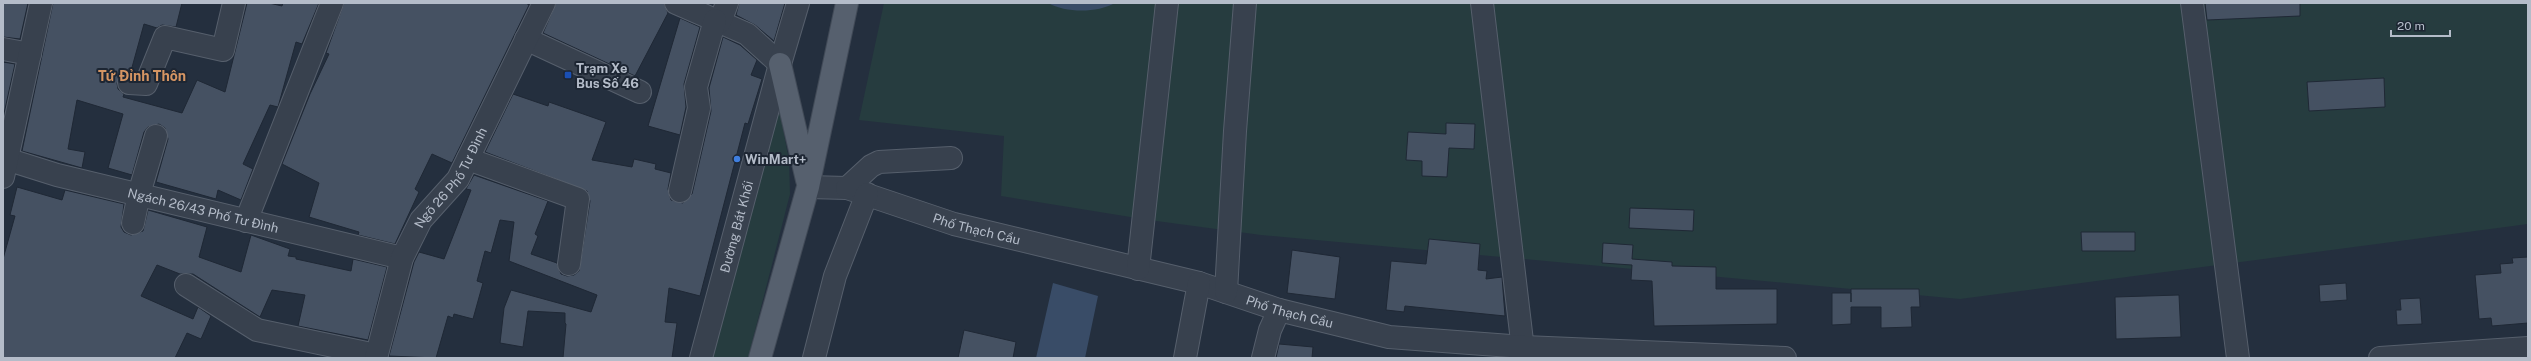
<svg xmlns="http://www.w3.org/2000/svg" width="2531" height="361" font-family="'Public Sans',sans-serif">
<rect width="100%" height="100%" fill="#242f3e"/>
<path fill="#263c3f" d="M884,3h1644v221l-568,75 -699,-64 -112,-15 -148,-24 3,-60 -145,-16z
M776,90l13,71 1,33 -42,164h-41z"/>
<path fill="#394c67" d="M1048,3h67c-18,10 -49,10 -67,0z
M1053,283l45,13 -13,62h-49z"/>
<path fill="#455162" stroke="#1f2835" d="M3,3h25l-8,36 -17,-2z
M53,3h129l-6,24 -14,-2 -5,3 -13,-4 -13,47 -8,1 -6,11 1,6 6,5 -1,3 59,16 15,-33 28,12 22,-89h22l13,3 1,-3h36l-17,41 -6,-2 -18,65 -8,-2 -27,59 10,5 -12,31 -23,-10 -2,9 -60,-17 12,-43 -3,-11 -6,-4 -11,3 -4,5 -12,43 -24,-7 15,-54 -46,-14 -9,49 17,3 -3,16 -60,-17z
M344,3h182l3,2 -77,158 -20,-9 -17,35 4,3 -24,52 -37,-9 1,-3 -50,-15 10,-34 -37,-19 28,-70 19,-40 -3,-1z
M556,3h108l4,10 -33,63 -92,-43z
M739,3h46l-11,38 -19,-16 -19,-10z
M2205,3h95v13l-93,4z
M680,18l20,9 -16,57 2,23 -6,28 -32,-9z
M723,37l17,8 17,15 -6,15 11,4 -14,45 -3,-1 -45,173 -31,-8 -4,34 12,1 -5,35h-109l3,-34 -1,-1v-10l-37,-2 -5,36 -23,-4 4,-35 7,-18 80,22 6,-17 -88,-34 5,-39 -14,-2 -9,33 -6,-2 -8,30 6,2 -10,36 -19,-5 -1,4 -5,-2 -12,42 -47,-2 25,-94 5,-10 25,7 27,-69 -5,-1 8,-14 74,26 -13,33 3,2 -7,18 26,9 4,11 6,2 7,-1 5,-4 11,-70 -3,-10 -102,-39 28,-58 35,12 1,-4 57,20 -14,38 40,7 2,-8 22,5 -1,5 16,4 -3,16 3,11 12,3 9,-9 19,-83 -2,-23z
M3,62l12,2 -12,54z
M2384,78l1,29 -76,4 -2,-29z
M1446,123l29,1 -1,25 -25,-1 -2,29 -25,-1v-15l-16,-1 2,-28 38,2z
M17,187l45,13 3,-10 59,14 -3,23 3,5 7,3 12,-4 5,-21 59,17 -8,30 42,15 10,-37 39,14 -2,7 8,1v2l55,12 2,-12 34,8 -19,73 -70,-14 7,-31 -33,-5 -12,27 -67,-43h-13l-23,-9 -16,31 52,23 5,-12 13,9 -10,23 -14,-6 -12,25h-172v-99l12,-43 -5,-1z
M1630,208l64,2 -1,21 -64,-3z
M2081,232h54v19h-53z
M1429,239l51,5 -2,26 9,1 -1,8 16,-2 3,39 -100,-10 -1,6 -18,-2 5,-49 35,3z
M1603,243l30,2 -1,14 40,3v4l44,1v22h61v35l-123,2 -2,-45 -21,-1 1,-15 -30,-2z
M1292,250l48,7 -5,42 -48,-6z
M2528,257v66l-36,3 -1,-8 -12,1 -4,-44 26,-2 -1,-9 13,-1 -1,-5z
M2346,283l1,17 -27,2 -1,-17z
M1851,289h68l1,18h-9l1,20 -31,1v-21h-30v17l-19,1v-32h19v9z
M2179,295l2,42 -65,2 -1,-42z
M2420,298l2,26 -25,1 -1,-15h5l-1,-11z
M964,330l52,12 -3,16h-55z
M1279,344l34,3 -1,11h-36z"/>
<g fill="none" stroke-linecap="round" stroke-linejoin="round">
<defs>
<g id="minor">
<path d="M676,3l71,31 33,30"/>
<path d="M1482,3l42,355"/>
<path d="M2192,3l46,355"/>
<path d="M720,22l7,-19"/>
<path d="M526,39l114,53"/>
<path d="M3,49l27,5"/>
<path d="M129,83l17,1 19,-47 58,13 11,-47"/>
<path id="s1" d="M3,158l54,17 345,83"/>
<path d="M468,159l110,40 -9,65"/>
<path d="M3,177l38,-174"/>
<path id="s2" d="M808,187l39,1 107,36 245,59 80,27 110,27 135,10 261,11"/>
<path d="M847,188l24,-22 8,-4 72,-4"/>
<path d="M680,191l19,-83 -3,-21 19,-67"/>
<path d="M246,221l86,-218"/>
<path d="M133,223l6,-29 17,-58"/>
<path d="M1138,269l29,-266"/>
<path d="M186,285l71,45 119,25"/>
<path d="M1226,292l9,-161 10,-128"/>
<path id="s3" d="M376,358l26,-100 19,-38 37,-41 86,-176"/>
<path id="s4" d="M701,358l79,-294 18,-61"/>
<path d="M814,358l21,-82 32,-82"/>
<path d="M1185,358l14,-75"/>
<path d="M1263,358l7,-28 9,-20"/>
<path d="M2380,358l148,-10"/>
</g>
<path id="major" d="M780,64l27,116
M760,358l48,-171 39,-184"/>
</defs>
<use href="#minor" stroke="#565f6c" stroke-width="24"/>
<use href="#major" stroke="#414a57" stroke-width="24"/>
<use href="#minor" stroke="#38414e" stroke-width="22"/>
<use href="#major" stroke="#56606e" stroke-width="22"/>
</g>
<rect fill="#1a4fb4" stroke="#1d2633" stroke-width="1.5" x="564" y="71" width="8" height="8" rx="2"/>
<circle fill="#3f7fe0" stroke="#1d2633" stroke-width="1.5" cx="737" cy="159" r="4"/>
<g text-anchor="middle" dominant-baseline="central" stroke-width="4" stroke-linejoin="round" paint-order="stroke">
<g font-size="13" font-weight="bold" fill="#b4bcc9" stroke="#1d2633" text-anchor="start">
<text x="576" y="68">Trạm Xe<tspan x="576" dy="15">Bus Số 46</tspan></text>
<text x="745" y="159">WinMart+</text>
</g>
<g font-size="13" fill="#b4bcc9" stroke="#1d2633">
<text stroke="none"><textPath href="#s3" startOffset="198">Ngõ 26 Phố Tư Đình</textPath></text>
<text stroke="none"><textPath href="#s1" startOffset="207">Ngách 26/43 Phố Tư Đình</textPath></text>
<text stroke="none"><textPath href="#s4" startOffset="136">Đường Bát Khối</textPath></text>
<text stroke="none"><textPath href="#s2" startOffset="175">Phố Thạch Cầu</textPath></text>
<text stroke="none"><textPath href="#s2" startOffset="499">Phố Thạch Cầu</textPath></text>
</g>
<g font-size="14" font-weight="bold" fill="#d59563" stroke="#1d2633">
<text x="142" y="76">Tứ Đỉnh Thôn</text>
</g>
</g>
<rect width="2531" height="361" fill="none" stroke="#b4bcc9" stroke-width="8"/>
<path d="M2391 30v6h59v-6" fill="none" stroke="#b4bcc9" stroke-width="2"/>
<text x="2397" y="30" font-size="12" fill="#b4bcc9" stroke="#1d2633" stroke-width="3" paint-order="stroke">20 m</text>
</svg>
